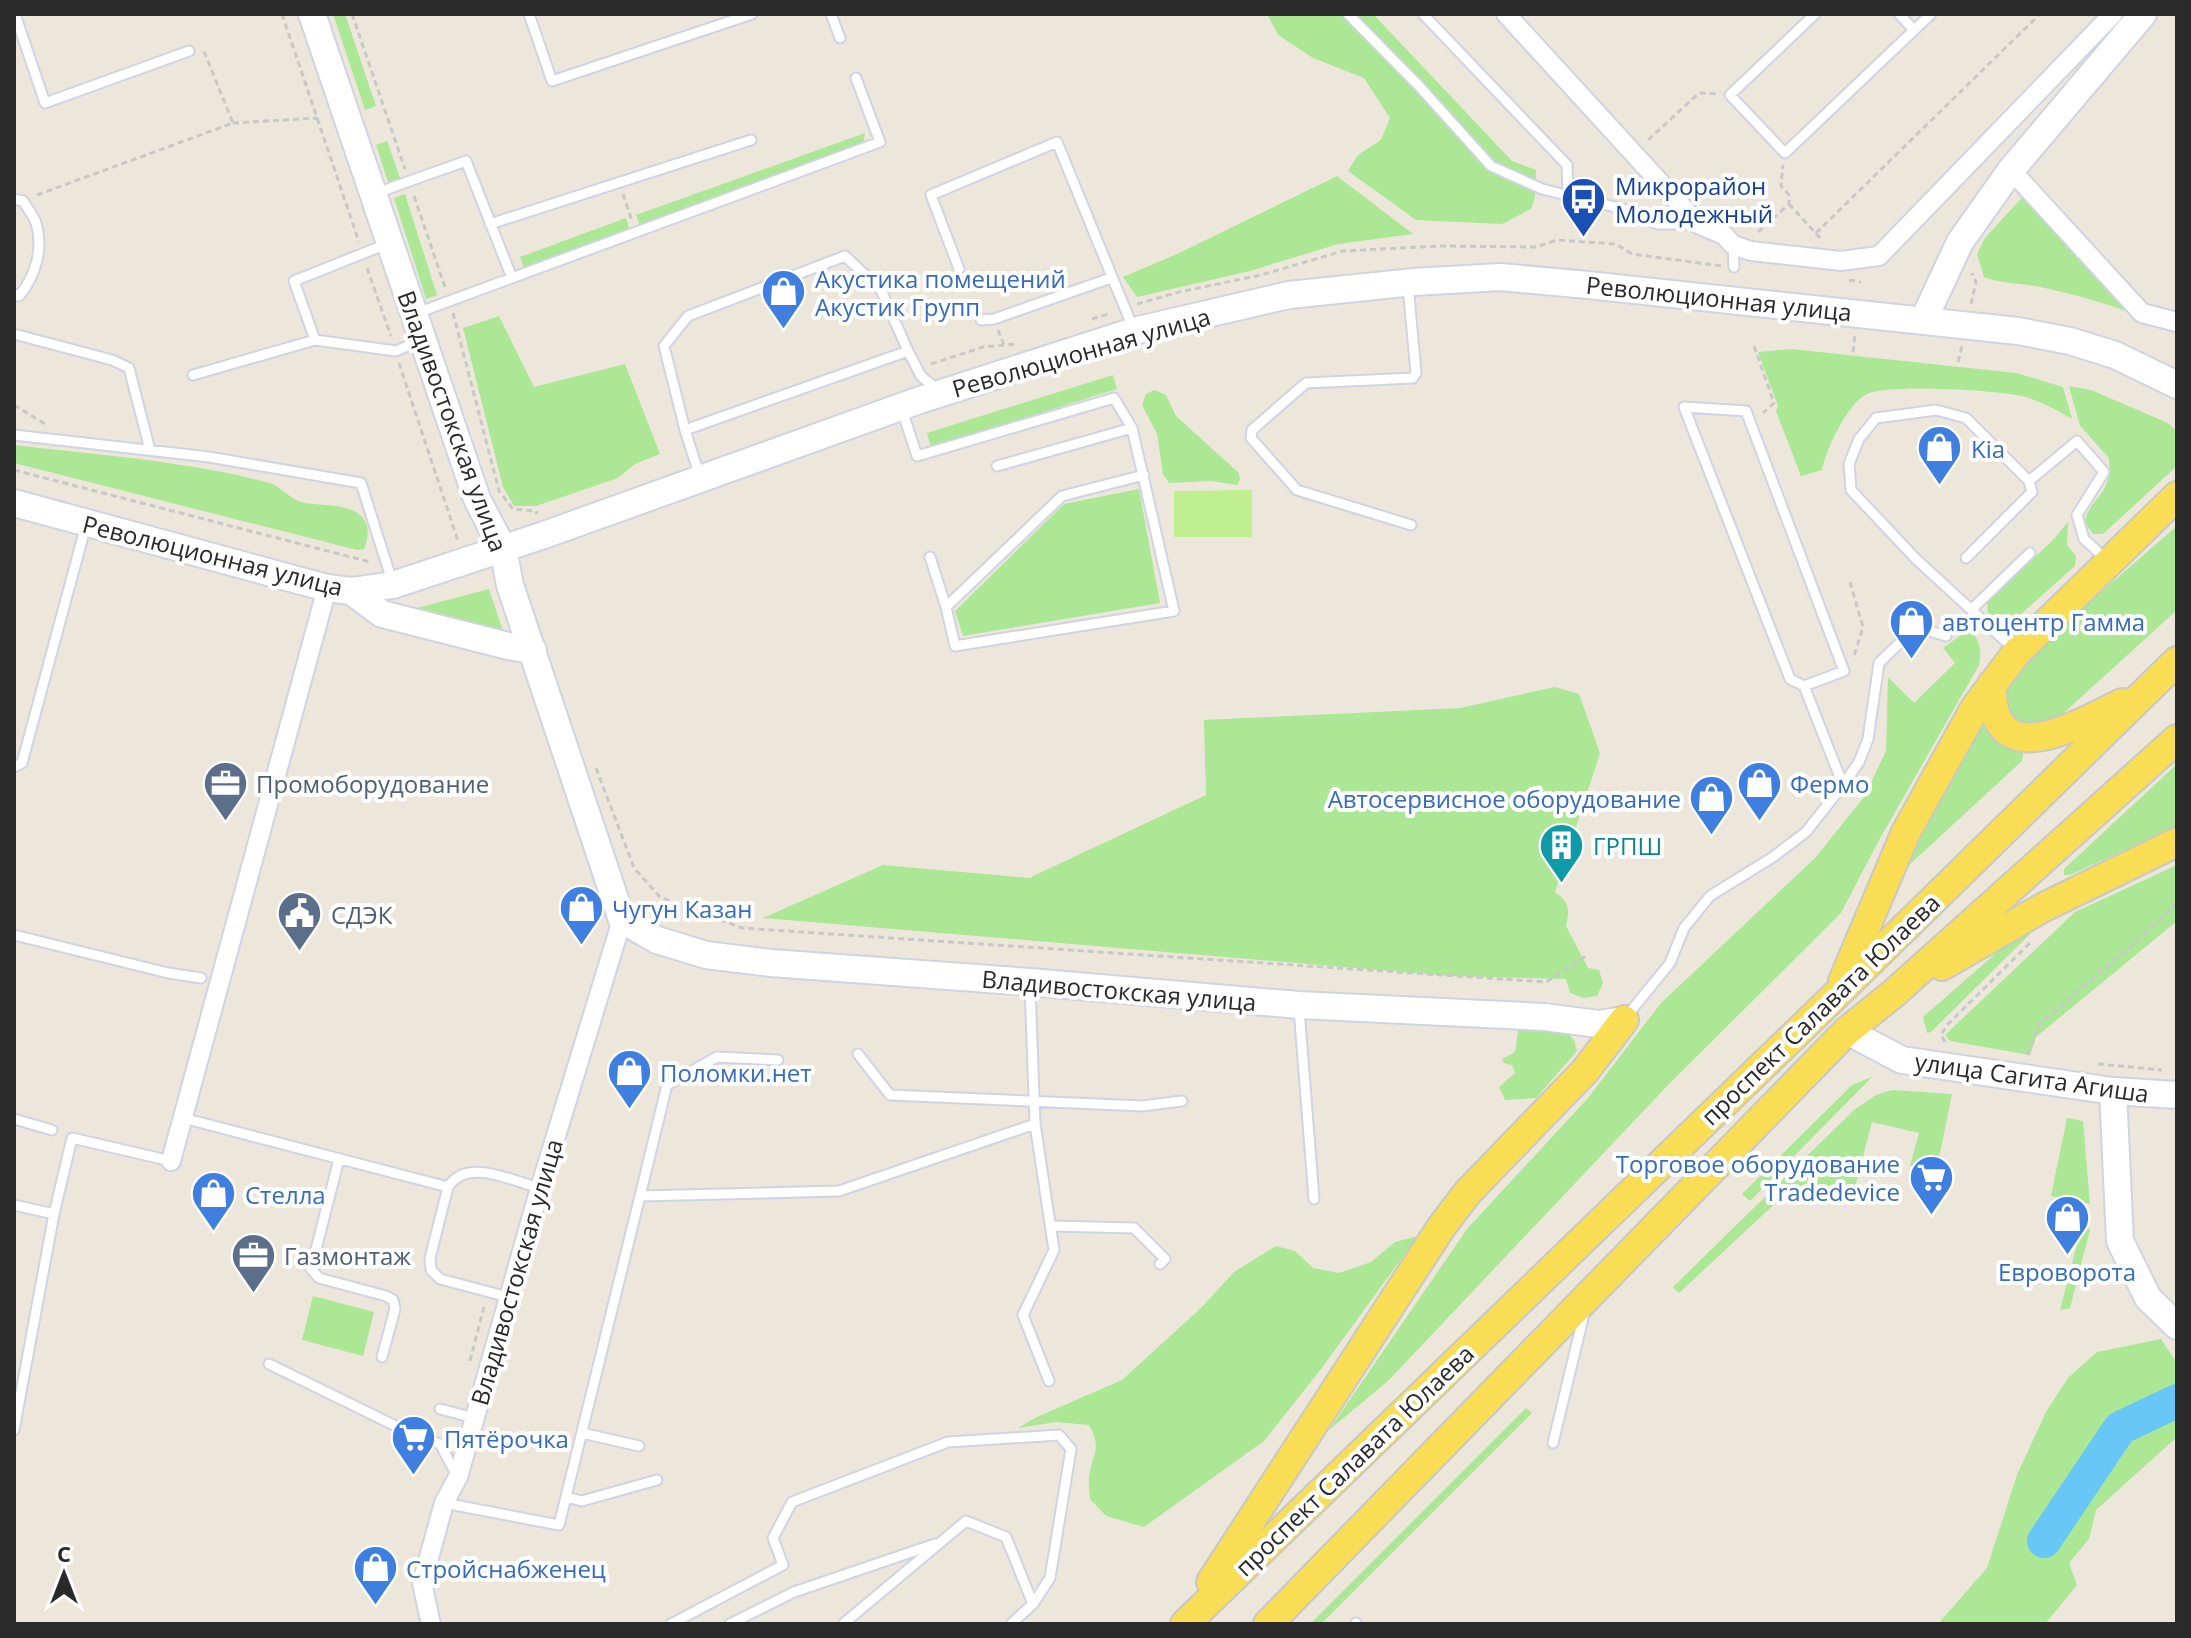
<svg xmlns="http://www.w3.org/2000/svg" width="2191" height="1638" font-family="'Open Sans',sans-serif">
<rect width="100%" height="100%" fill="#ede7db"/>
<path fill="#abe794" d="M333,14h12l31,92 -11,4z
M1267,14h106l139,147 24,9 -1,28 -4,11 -29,15 -86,-4 -68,-49 10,-16 23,-15 9,-22 -26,-40 -51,-20 -35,-23z
M865,133l-2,13 -223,80 -4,-11z
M387,141l13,37 -12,4 -12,-37z
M1337,176l76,58 -75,10 -88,27 -113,26 -14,-20 54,-23z
M2027,192l111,123c-33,-12 -64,-21 -98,-28 -19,-4 -39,-3 -56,-10l-7,-23 8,-16z
M405,194l32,101 -11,4 -32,-101z
M626,218l4,12 -106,38 -4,-11z
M499,316l35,71 91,-23 35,90 -25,10 -17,14 -82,28h-22l-11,-19 -40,-159z
M1791,349l225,24 47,14 9,32c-16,-10 -32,-18 -50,-23 -27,-6 -129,-12 -153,-3 -21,8 -43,57 -47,77l-21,6 -25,-65 2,-5 -20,-54z
M1113,375l4,14 -186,58 -4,-14z
M2069,386l22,4 77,33 9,8v35l-74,68h-10l-8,-11c3,-26 28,-25 24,-65l-29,-32z
M1154,390l12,5 10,21 63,57 1,6 -3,6 -26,-4 -42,2 -6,-9 -6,-40 -15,-29 4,-11z
M14,445c85,10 173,16 256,38 11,4 19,15 31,19 18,5 46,0 60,14 10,9 7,22 3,33l-7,1 -343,-87z
M1139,489l21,114 -197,33 -8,-25 109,-107z
M2068,522l-1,23 9,11 -1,10 -65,58h-9l-13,-11 -1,-11 65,-61z
M2177,526v84l-121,110c-7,2 -18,6 -26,5 -14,-1 -29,-19 -26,-33 2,-10 10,-21 15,-29z
M489,589l18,54 -105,-31z
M1969,629c11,11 13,21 10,36l-101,177 -37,71 -173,172 -280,296 -59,49 138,-201 121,-131 73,-95 154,-145 49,-61 22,-46 2,-74 26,26 41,-40 -12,-15z
M1555,687l24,7 21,59 -45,139c14,10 15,16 11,34l22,42 11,2 4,13 -6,13 -14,2 -13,-5 -4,-14 -115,-3 -688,-58 120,-53 146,13 177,-83 -2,-75 256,-12z
M1983,708l40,46 -1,7 -114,105 -1,-8z
M2177,764v62l-107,49h-6v-6z
M2177,865v56l-141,116 -6,18 -80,-14 -5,-6 130,-123z
M2042,922l-111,110 -4,1 -4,-16 88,-77z
M1519,1024l44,4 11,12 3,11 -41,47 -31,2 -6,-13 16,-14 -3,-8 -8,-2 -2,-4 13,-7z
M1872,1077l-122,124 -8,-7 110,-109z
M1892,1090l60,4 -16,79 -26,-7 9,-33 -47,-11 -20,77 -57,-14 -116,108 -6,-6 181,-177 22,-15z
M2067,1118l16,3 7,83 -39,-8z
M2083,1221l7,9 -20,78 -10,2z
M1418,1236l-97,133 -57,72 -120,86 -38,-11 -16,-17c0,-7 -2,-15 -1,-21 3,-25 14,-28 0,-53l-33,-3 -38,6 19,-11 85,-37 80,-73 32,-35 42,-26 19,5 18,17 26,5 32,-11 24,-20z
M313,1296l61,16 -11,44 -61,-16z
M2161,1339l16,24v74l-81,73 -7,29 -20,24 8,22 -32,39h-107l49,-56 30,-93 29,-63 22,-34 29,-26z
M1526,1408l6,5 -211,211h-11z"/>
<path fill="#c0ef8f" d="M1252,490v47h-78v-46z"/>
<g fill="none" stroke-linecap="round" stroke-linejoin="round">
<path stroke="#68c7f6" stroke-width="34" d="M2044,1541l76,-113 57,-27"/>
<defs>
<path id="lane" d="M15,14l30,89 144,-52
M529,14l23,67 200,-67
M831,14l9,24
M1348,14l71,72 72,80 51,23 89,22 26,13h38
M1423,14l144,151 1,29
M1815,14l-85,81 55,58 146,-139
M1899,14l15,16
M376,193l90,-32 46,117
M14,199l9,2c4,7 11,15 13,22 8,26 -1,54 -17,73l-5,-2
M490,224l261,-84
M1733,245l1,22
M959,269l-28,-74 126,-53 76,186
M1408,286l8,87 -3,5 -107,5 -54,47 -1,8 46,52 114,35
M417,313l463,-171 -24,-64
M981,320l13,-1 117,-41
M14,334l98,26 17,8 21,82
M315,340l81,11 25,-11
M193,375l122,-35 -21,-59 95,-38
M902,410l15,46 197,-58 18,30 42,183 -219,35 -9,-39 116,-111 82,-21
M685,430l-21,-84 24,-30 157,-60 36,34 27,61
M14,435l195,22 152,26 32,101
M997,466l135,-38
M700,477l-15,-47 223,-79 13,25 18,15
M930,557l16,50
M1966,558l66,-66 -3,-11
M1971,610l59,-57
M2014,649l-98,-90 -65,-69 -2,-26 10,-25 17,-21 60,-8 30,8 63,63 48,-40 27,31 -27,43 7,24 24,22
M1804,686l40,-15 -98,-260 -62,-4 106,272 14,7 39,99
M14,767l8,-4 64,-238
M14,935l154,38 33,5
M1030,985l5,139 19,126 -31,65 26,66
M1299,1009l15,190
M1626,1017l44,-54 14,-35 26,-32 63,-39 33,-25 37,-47 16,-23 9,-23 11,-76 37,-36 30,9
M858,1054l32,41 252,11 40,-5
M183,1118l265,69 -18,71 1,12 9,9 68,18
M14,1119l38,11
M339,1159l-28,110 8,9 67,18 7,4 2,9 -13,48
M448,1187c19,-30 64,-6 92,1
M640,1196l27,-111 50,-28 61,3
M14,1205l40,9 18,-76 99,23
M1051,1226l83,2 31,31 -5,5
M269,1364l143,70 28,10 16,30
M440,1409l34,9
M14,1430l40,-216
M582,1433l57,13
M1553,1443l31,-129
M566,1497l16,4 75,-21
M444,1503l115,22 81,-329 199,-5 196,-67
M671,1624l112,-59 -10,-27 19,-36 156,-60 111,-7 12,14 -21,129 -17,26
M730,1624l64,-32 141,-48
M843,1624l123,-103 40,16 27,67 -22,20
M1355,1624l1,-1"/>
<path id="street" d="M1506,14l192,210 26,11 9,10 18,6 90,10 38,-5 234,-242
M2011,170l131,143 35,9
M171,1161l156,-573
M431,1624l-9,-41 22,-80 14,-26 82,-289 82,-268"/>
<path id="secondary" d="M312,14l165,485 26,50 7,36 112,335 35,20 49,15 65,8 259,19 269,23 246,12 53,7 26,-4
M1924,319l36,-77 51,-72 132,-156
M14,503l313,85 24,3 42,-6 151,-50 376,-135 214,-69 155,-36 125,-13 86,-5 88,8 430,46 52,10 45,14 62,30
M351,591l31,23 126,32 25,4
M1847,1031l55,29 211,31 64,4
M2113,1091l7,150 28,57 29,28"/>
<path id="primary" d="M1992,684c-2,93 85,41 130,19
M1942,966l102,-59 133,-65
M1843,981l63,-149 69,-124 42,-56 160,-156
M1211,1582l231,-356 26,-34 117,-121 39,-51
M1185,1624l653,-631 339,-332
M1268,1624l579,-593 46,-37 284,-255"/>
</defs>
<use href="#lane" stroke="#d0d3e4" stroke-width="13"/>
<use href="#street" stroke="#d0d3e4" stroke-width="22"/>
<use href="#secondary" stroke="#d0d3e4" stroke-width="30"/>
<use href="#primary" stroke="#c8c8c8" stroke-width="32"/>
<path stroke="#c8c8c8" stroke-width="3" stroke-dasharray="6 4" stroke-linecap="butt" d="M282,14l77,228
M352,14l53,155
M233,123l84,-5
M1648,140l51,-47 19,1
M623,194l9,27
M37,195l196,-72 -30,-74
M414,196l31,91
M1789,204l32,35
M1758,232l31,-28v-9l-8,-9 2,-21
M1816,233l224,-219
M367,268l24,68
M1849,280l12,2
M1137,304l42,-12 82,-17 82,-24 98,-5 95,1 21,-7 59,4 16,10 90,12
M1971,304l5,-22 -4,-9
M453,313l46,178 14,18 23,2 1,3
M1092,319l19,-6
M998,330l6,15
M1754,346l20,57 -11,10
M1853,352l2,-18
M1958,362l4,-16
M399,363l59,178
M931,364l52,-17 33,-3
M14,405l31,19
M14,470l356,92
M1850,582l13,45 -10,32
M596,768l38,100 26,29 82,31 804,54 40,-26
M1945,1042l-4,-7 6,-10 83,-82
M2028,1055l11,-31 92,-78 46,-43
M2098,1064l64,6
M470,1361l15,-58"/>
<use href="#lane" stroke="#fff" stroke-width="9"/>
<use href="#street" stroke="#fff" stroke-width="18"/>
<use href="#secondary" stroke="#fff" stroke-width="26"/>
<use href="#primary" stroke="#f9dd55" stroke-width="28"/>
</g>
<defs>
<symbol id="bus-pin" viewBox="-11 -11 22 30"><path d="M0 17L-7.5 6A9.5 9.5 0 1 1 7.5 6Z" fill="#1a4fb4" stroke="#fff"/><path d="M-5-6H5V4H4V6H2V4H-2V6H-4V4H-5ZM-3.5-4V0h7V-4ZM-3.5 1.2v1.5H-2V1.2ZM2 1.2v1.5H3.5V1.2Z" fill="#fff"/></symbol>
<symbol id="shop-pin" viewBox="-11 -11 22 30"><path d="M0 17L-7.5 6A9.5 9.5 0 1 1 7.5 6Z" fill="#3f7fe0" stroke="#fff"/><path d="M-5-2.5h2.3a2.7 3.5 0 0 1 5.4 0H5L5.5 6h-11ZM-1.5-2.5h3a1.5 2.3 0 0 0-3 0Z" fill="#fff"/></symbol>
<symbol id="office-pin" viewBox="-11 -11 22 30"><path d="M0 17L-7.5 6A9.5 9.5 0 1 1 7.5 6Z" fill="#5c6f8a" stroke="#fff"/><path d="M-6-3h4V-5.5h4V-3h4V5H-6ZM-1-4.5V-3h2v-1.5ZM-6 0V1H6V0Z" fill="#fff"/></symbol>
<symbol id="building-pin" viewBox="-11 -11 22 30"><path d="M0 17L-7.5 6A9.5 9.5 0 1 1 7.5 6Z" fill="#0f9aa8" stroke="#fff"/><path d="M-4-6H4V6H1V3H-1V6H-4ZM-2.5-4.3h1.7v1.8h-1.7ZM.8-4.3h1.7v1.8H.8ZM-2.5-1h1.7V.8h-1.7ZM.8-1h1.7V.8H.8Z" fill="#fff"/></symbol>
<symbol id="civic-pin" viewBox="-11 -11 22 30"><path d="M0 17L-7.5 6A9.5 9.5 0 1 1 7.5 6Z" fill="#5c6f8a" stroke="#fff"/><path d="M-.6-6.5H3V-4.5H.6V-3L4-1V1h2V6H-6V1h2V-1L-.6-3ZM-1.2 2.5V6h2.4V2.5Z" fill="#fff"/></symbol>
<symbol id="supermarket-pin" viewBox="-11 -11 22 30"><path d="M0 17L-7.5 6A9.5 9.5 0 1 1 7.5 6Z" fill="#3f7fe0" stroke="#fff"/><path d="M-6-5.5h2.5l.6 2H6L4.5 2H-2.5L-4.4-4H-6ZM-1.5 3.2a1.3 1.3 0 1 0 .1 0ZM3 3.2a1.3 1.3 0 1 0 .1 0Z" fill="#fff"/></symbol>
</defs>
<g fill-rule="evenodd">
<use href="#bus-pin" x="1558" y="174" width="51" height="69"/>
<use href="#shop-pin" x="758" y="266" width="51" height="69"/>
<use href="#shop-pin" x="1914" y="422" width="51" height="69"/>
<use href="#shop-pin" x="1886" y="596" width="51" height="69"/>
<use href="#office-pin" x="200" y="758" width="51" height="69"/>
<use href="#shop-pin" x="1734" y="758" width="51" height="69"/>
<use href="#shop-pin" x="1686" y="772" width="51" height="69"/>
<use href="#building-pin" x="1536" y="820" width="51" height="69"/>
<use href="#shop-pin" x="556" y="882" width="51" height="69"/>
<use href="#civic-pin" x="274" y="888" width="51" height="69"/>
<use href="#shop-pin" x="604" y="1046" width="51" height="69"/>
<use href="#supermarket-pin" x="1906" y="1152" width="51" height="69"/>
<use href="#shop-pin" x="188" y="1168" width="51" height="69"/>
<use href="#shop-pin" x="2042" y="1192" width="51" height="69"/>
<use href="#office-pin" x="228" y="1230" width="51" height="69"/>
<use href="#supermarket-pin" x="388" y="1412" width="51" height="69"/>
<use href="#shop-pin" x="350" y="1542" width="51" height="69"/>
</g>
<g text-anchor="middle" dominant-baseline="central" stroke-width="8" stroke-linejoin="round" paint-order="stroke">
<g font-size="24" fill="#164399" stroke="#fff" text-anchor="start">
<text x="1615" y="185">Микрорайон<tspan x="1615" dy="28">Молодежный</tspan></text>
</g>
<g font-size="24" fill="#366cbe" stroke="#fff" text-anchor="start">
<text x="815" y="278">Акустика помещений<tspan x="815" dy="28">Акустик Групп</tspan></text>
<text x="1971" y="448">Kia</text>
<text x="1942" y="621">автоцентр Гамма</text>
<text x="1790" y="783">Фермо</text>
<text x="1681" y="798" text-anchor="end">Автосервисное оборудование</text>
<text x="612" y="908">Чугун Казан</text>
<text x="660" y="1072">Поломки.нет</text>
<text x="1900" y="1163" text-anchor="end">Торговое оборудование<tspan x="1900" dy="28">Tradedevice</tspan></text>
<text x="245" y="1194">Стелла</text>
<text x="2067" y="1271" text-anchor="middle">Евроворота</text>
<text x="444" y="1438">Пятёрочка</text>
<text x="406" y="1568">Стройснабженец</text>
</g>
<g font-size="24" fill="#2a2a2a" stroke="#fff">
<text transform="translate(1719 298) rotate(6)">Революционная улица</text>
<text transform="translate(1081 352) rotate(-16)">Революционная улица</text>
<text transform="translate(453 421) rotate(70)">Владивостокская улица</text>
<text transform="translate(213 555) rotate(14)">Революционная улица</text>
<text transform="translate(1119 990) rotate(5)">Владивостокская улица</text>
<text transform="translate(1820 1009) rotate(-44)">проспект Салавата Юлаева</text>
<text transform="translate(2032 1077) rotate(8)">улица Сагита Агиша</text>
<text transform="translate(516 1272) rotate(-74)">Владивостокская улица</text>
<text transform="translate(1354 1460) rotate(-44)">проспект Салавата Юлаева</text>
</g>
<g font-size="24" fill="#4e5e75" stroke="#fff" text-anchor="start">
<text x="256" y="783">Промоборудование</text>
<text x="331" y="914">СДЭК</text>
<text x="284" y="1255">Газмонтаж</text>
</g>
<g font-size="24" fill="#0d838f" stroke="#fff" text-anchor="start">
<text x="1593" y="845">ГРПШ</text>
</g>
</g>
<rect width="2191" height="1638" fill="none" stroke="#2a2a2a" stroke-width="32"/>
<g transform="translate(64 1574)" stroke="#ffffff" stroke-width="6" paint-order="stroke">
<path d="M0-6L14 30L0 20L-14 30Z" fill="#2a2a2a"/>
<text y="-12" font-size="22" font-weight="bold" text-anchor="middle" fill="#2a2a2a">С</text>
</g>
</svg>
